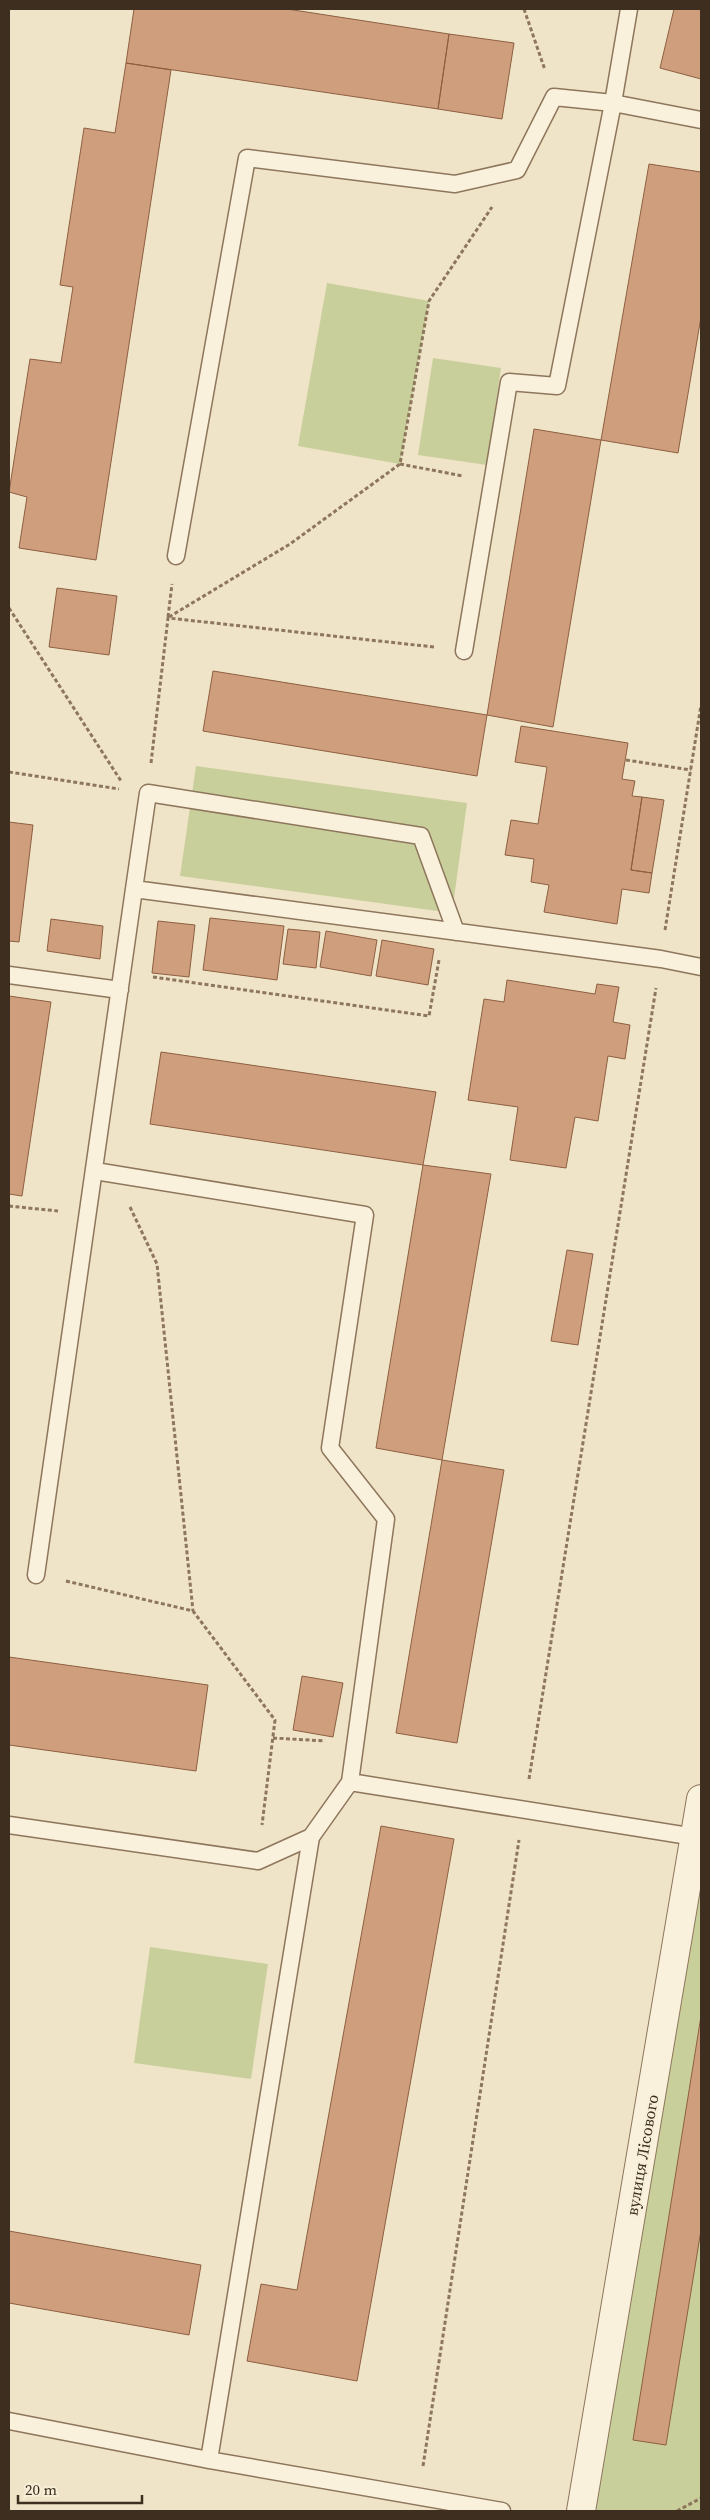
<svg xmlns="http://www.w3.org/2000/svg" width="710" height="2520" font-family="'Source Serif 4',serif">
<rect width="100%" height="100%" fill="#f0e4c8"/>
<path fill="#c9cf9b" d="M327,283l102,18 -29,163 -102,-18z
M433,358l68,10 -14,97 -69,-10z
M196,766l271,37 -15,110 -272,-37z
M701,1799v712h-119z
M150,1947l118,17 -17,115 -117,-16z"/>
<path fill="#cf9f7d" stroke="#8d5f41" d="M134,9h153l162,25 -11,75 -312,-46z
M674,9h27v70l-41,-11z
M449,34l65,9 -12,76 -64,-10z
M126,63l45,7 -75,490 -77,-12 8,-51 -18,-5 21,-133 31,4 12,-76 -13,-2 24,-157 31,5z
M649,164l52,8v145l-23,136 -77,-13z
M534,429l67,11 -48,287 -66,-12z
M57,588l60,8 -8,59 -60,-8z
M213,671l274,44 -10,61 -274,-45z
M521,726l107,17 -6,36 13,2 -3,15 10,1 -11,73 21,3 -3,20 -27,-4 -5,35 -73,-12 5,-27 -18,-3 3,-23 -29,-4 6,-35 27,4 9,-57 -32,-5z
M642,797l22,3 -12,73 -21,-3z
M9,822l24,3 -14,117 -10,-1z
M210,918l74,8 -7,54 -74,-10z
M51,919l52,7 -3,33 -53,-8z
M158,921l37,4 -6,52 -37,-4z
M288,929l32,3 -4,36 -33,-4z
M326,931l51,9 -6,36 -51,-9z
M382,940l52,9 -6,36 -52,-9z
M507,980l88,14 2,-10 22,3 -6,35 17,3 -5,34 -17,-3 -10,65 -23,-4 -9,51 -56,-8 8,-53 -50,-7 16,-101 20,3z
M9,996l42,6 -29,194 -13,-2z
M161,1052l275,40 -13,73 -273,-41z
M423,1165l68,9 -49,286 -66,-12z
M567,1250l26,4 -15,91 -27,-4z
M442,1460l62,10 -47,273 -61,-10z
M9,1657l199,28 -12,86 -187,-26z
M302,1676l41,7 -10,54 -40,-7z
M381,1826l73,13 -97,542 -110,-20 14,-77 36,6z
M701,2016v214l-35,215 -33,-5z
M9,2231l192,34 -12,70 -180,-32z"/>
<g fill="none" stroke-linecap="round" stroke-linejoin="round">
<defs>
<path id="service" d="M176,556l71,-398 208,26 62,-14 37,-73 59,6 88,17
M464,651l45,-269 48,4 56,-283 16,-94
M134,889l14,-96 273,43 35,96
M9,975l111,15
M95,1171l270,44 -35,233 56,71 -36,263
M36,1575l98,-686 527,70 40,8
M9,1825l249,36 53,-24 39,-55 345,55
M9,2421l200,39 293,51
M209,2460l102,-623"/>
<path id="tertiary" d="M581,2511l120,-712"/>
</defs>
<use href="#service" stroke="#8d765c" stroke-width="19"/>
<use href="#tertiary" stroke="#8d765c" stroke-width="30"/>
<path stroke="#8d765c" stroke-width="3" stroke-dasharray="4 2.5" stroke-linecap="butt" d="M524,9l21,61
M400,464l63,12
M9,608l112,173
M168,617l4,-33
M169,617l121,-73 110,-80 29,-163 63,-94
M626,760l65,10
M151,763l17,-145 266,29
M9,772l110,17
M665,930l36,-225
M153,977l276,39 10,-56
M9,1206l49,5
M130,1207l27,57 36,347
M66,1581l127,30 82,109 -13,105
M273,1738l52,3
M529,1779l127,-791
M423,2466l96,-626
M677,2511l24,-13"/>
<use href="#service" stroke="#faf1dc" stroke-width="16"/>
<use href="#tertiary" stroke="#faf1dc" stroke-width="28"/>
</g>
<g text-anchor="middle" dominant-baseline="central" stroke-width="4" stroke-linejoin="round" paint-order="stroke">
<g font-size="16" fill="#3d2e20" stroke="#f7eed8">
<text transform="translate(642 2155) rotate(-80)">вулиця Лісового</text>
</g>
</g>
<rect width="710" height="2520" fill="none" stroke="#3d2e20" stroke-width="20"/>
<path d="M18 2495v8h124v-8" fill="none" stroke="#3d2e20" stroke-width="2.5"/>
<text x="25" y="2495" font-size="15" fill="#3d2e20" stroke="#f7eed8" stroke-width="4" paint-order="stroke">20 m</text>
</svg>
